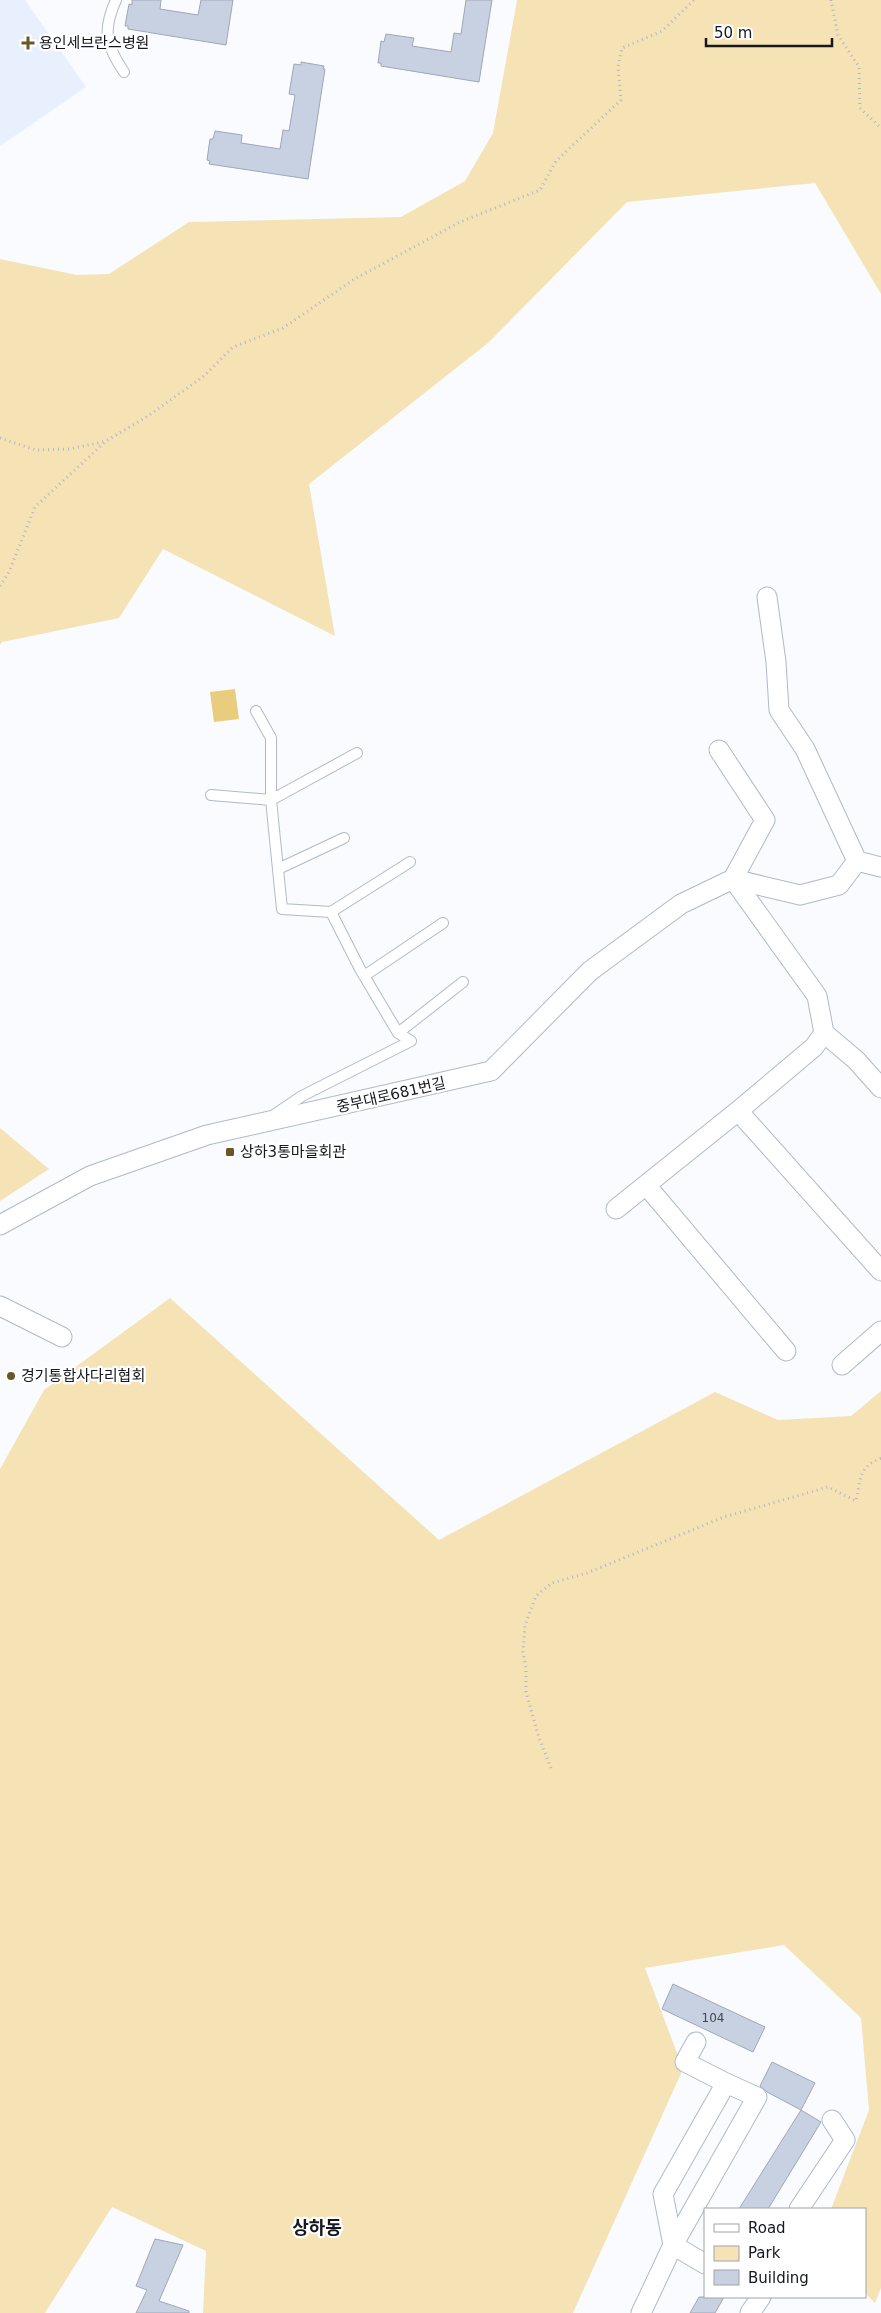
<svg xmlns="http://www.w3.org/2000/svg" width="881" height="2313" font-family="'DejaVu Sans','Noto Sans KR',sans-serif">
<rect width="100%" height="100%" fill="#f9fbfe"/>
<path fill="#e8f0fe" d="M0,0h25l61,87 -86,59z"/>
<path fill="#f5e3b6" d="M517,0h364v294l-66,-111 -188,19 -139,141 -179,141 26,152 -172,-87 -44,69 -117,24 -2,3v-386l77,16 32,-1 80,-52 212,-5 64,-36 28,-48z
M0,1128l49,41 -49,32z
M170,1298l269,242 276,-148 63,28 73,-4 30,-25v897l-6,15 -10,-10v-84h-34l38,-99 -8,-92 -77,-73 -139,23 38,101 -110,244h-370l3,-62 -94,-44 -67,106h-45v-844l44,-79z"/>
<path fill="#eacc7f" d="M235,689l4,30 -25,3 -4,-30z"/>
<path fill="#c8d1e2" stroke="#9fa7b7" d="M132,0h29l-1,9 38,6 3,-15h32l-7,45 -98,-16v-3h-3l4,-22 3,1z
M466,0h26l-13,82 -98,-16v-3h-3l3,-22 3,1 2,-8 28,4 -2,8 39,6 3,-19 7,1z
M301,62l23,4 -1,3h2l-17,110 -99,-15 1,-3 -3,-1 3,-21h3l2,-8 27,4 -1,8 39,6 3,-19 6,1 6,-36 -6,-1 5,-30 7,1z
M673,1984l92,43 -12,25 -91,-43z
M772,2062l43,21 -14,27 -34,-18 -7,-6z
M801,2110l20,12 -53,87h-29z
M155,2239l28,6 -24,56 30,10v2h-53l11,-23 -11,-4z
M699,2297h25l-9,16h-25z"/>
<g fill="none" stroke-linecap="round" stroke-linejoin="round">
<defs>
<path id="lane" d="M116,0c-14,31 -10,45 8,72
M256,711l15,27v62l11,109 49,3 29,57 38,64 13,8 -109,55 -28,19
M211,795l60,5 86,-47
M278,869l66,-31
M331,912l79,-50
M364,976l79,-53
M398,1033l65,-51"/>
<path id="street" d="M719,750l46,70 -32,59
M857,861l24,6
M733,879l67,16 39,-10 18,-24 -52,-112 -26,-39 -3,-48 -9,-65
M733,879l84,117 7,37 32,27 25,28
M824,1033l-10,14 -76,64 143,160
M646,1185l140,166
M616,1209l122,-98
M0,1225l90,-49 117,-41 284,-64 99,-100 91,-67 52,-25
M0,1306l62,31
M842,1365l39,-34
M696,2042l-11,20 41,21
M799,2209l46,-69 -13,-20
M641,2313l32,-68 84,-148 -31,-14 -63,111 10,51 32,19
M750,2313l11,-16"/>
</defs>
<use href="#lane" stroke="#b0b9c9" stroke-width="12"/>
<use href="#street" stroke="#b0b9c9" stroke-width="21"/>
<path stroke="#b4b6ba" stroke-width="3" stroke-dasharray="1 4" stroke-linecap="butt" d="M831,0l7,35 21,32 1,41 21,20
M0,438l36,12 34,-1 36,-8
M0,586l9,-14 26,-65 71,-66 42,-25 56,-40 29,-29 50,-19 70,-48 107,-58 80,-32 16,-29 65,-61 -3,-33 4,-19 40,-17 32,-31
M551,1768l-12,-30 -13,-46v-24l-3,-16 2,-27 11,-29 16,-13 35,-10 137,-56 104,-30 28,14c5,-23 2,-33 25,-43"/>
<use href="#lane" stroke="#fff" stroke-width="10"/>
<use href="#street" stroke="#fff" stroke-width="19"/>
</g>
<g fill="#6a5726" stroke="#fff" stroke-width="2">
<path d="M25.5 35.5h5v5h5v5h-5v5h-5v-5h-5v-5h5z"/>
<rect x="225" y="1147" width="10" height="10" rx="2.5"/>
<circle cx="11" cy="1376" r="5"/>
</g>
<g text-anchor="middle" dominant-baseline="central" stroke-width="4.5" stroke-linejoin="round" paint-order="stroke">
<g font-size="12" fill="#42464f">
<text x="713" y="2018">104</text>
</g>
<g font-size="15" fill="#15181e" stroke="#fff" text-anchor="start">
<text x="39" y="43">용인세브란스병원</text>
<text x="240" y="1152">상하3통마을회관</text>
<text x="21" y="1376">경기통합사다리협회</text>
</g>
<g font-size="15" fill="#15181e" stroke="#fff">
<text transform="translate(391 1095) rotate(-13)">중부대로681번길</text>
</g>
<g font-size="18" font-weight="bold" fill="#15181e" stroke="#fff">
<text x="317" y="2227">상하동</text>
</g>
</g>
<rect x="704" y="2208" width="162" height="90" fill="#ffffff" stroke="#a1a3a5"/>
<rect x="714" y="2224" width="25" height="8" fill="#ffffff" stroke="#a1a3a5"/>
<text x="748" y="2233" font-size="15" fill="#15181e">Road</text>
<rect x="714" y="2246" width="25" height="15" fill="#f5e3b6" stroke="#a1a3a5"/>
<text x="748" y="2258" font-size="15" fill="#15181e">Park</text>
<rect x="714" y="2270" width="25" height="15" fill="#c8d1e2" stroke="#a1a3a5"/>
<text x="748" y="2283" font-size="15" fill="#15181e">Building</text>
<path d="M706 38v8h126v-8" fill="none" stroke="#15181e" stroke-width="2.5"/>
<text x="714" y="38" font-size="15" fill="#15181e" stroke="#ffffff" stroke-width="4" paint-order="stroke">50 m</text>
</svg>
